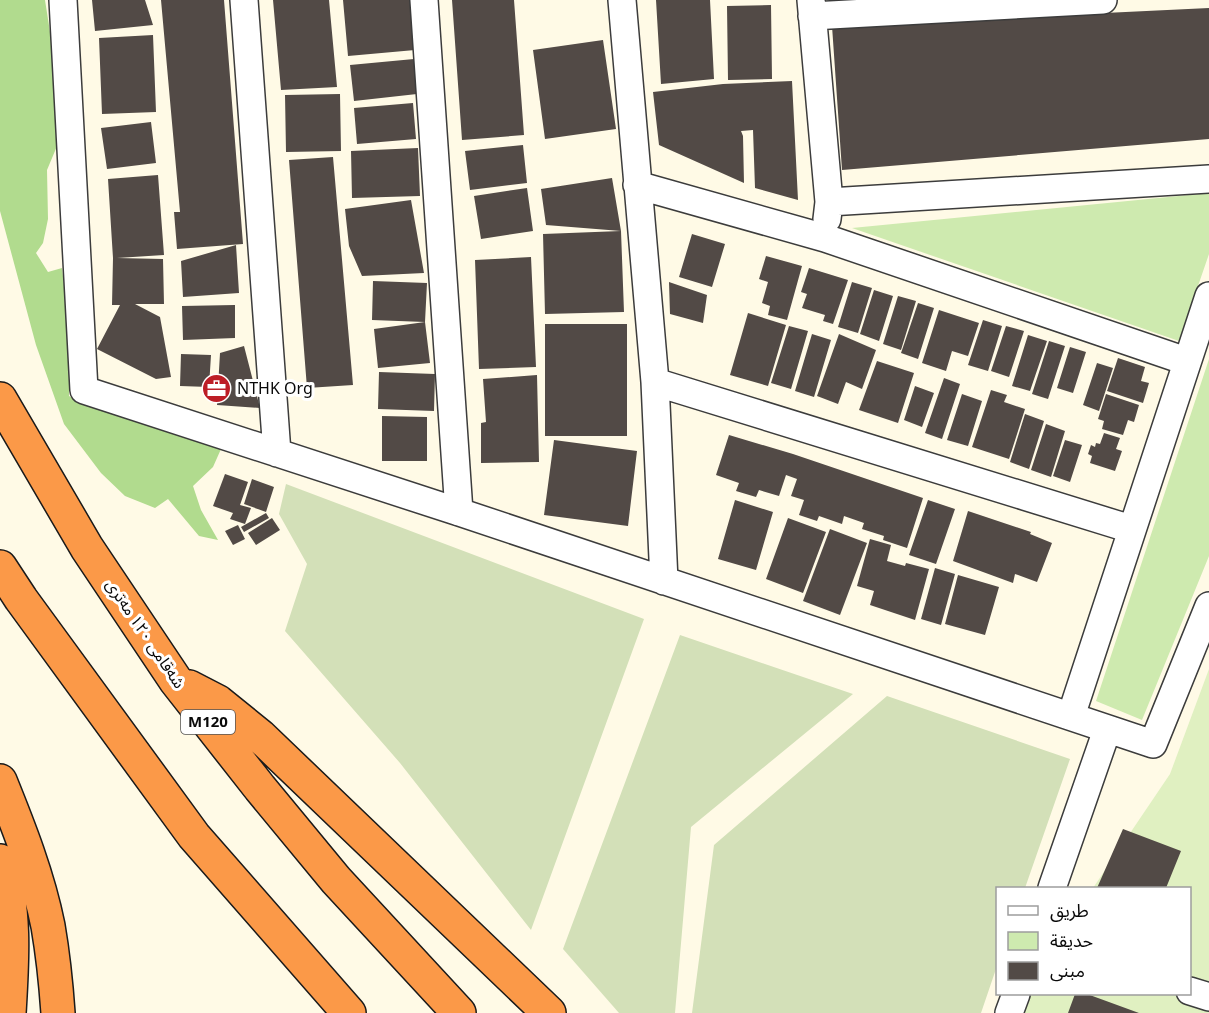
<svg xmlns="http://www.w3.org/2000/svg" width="1209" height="1013" font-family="Georgia,'Noto Sans Arabic',serif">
<rect width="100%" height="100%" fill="#fffae6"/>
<path fill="#ceeaaf" d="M1209,193v61l-30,87 -327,-113z
M1209,359v197l-67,164 -46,-19z"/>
<path fill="#b1db8e" d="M0,0h45l10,64 -1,22 6,53 -13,31 1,49 -5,24 -7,10 12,19 14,-4 7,58v70l15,8 137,45 -8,18 -20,19 8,24 17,30 -19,-4 -31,-37 -13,9 -30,-12 -24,-23 -37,-49 -28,-79 -36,-134z"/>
<path fill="#d3e0b8" d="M286,484l358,135 -113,311 -131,-167 -115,-132 22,-67 -28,-50z
M680,635l173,59 -162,133 -16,186h-56l-56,-64z
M887,696l183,63 -45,129h-27l-1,78 -16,47h-289l22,-168z"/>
<path fill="#e0f0c1" d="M1209,669v344h-188l6,-19h163v-106h-97l77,-114z"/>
<path fill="#524a46" d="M92,0h53l8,25 -58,6z
M161,0h63l19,244 -66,5 -3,-37h6z
M273,0h56l8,87 -56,3z
M343,0h68l4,50 -67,6z
M452,0h62l10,135 -62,5z
M656,0h54l4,79 -53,5z
M771,5l1,74 -44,1 -1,-74z
M1209,8v131l-367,31 -10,-144z
M153,35l3,77 -54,2 -3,-76z
M603,40l13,89 -71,10 -12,-89z
M414,59l3,35 -63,7 -4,-36z
M792,81l6,119 -43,-12 -2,-58 -12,1 2,5 1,47 -85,-38 -6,-53 70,-8z
M340,94l1,57 -55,1 -1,-57z
M413,103l3,36 -59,5 -3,-36z
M151,122l5,41 -49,6 -6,-41z
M523,145l4,38 -57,7 -5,-39z
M418,148l2,48 -68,2 -1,-47z
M333,157l20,228 -46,3 -18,-228z
M158,175l6,80 -47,3 46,1 1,45h-29l25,13 11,60 -15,2 -59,-30 23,-44h-8l1,-47 -5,-79z
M612,178l9,53 -75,-6 -5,-36z
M527,188l6,43 -52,8 -7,-43z
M411,200l13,73 -62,3 -13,-30 -4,-37z
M621,231l3,81 -79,2 -2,-80z
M692,234l33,10 -13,43 -33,-10z
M236,245l3,48 -56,4 -2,-36z
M766,256l36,10 -15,54 -19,-5 2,-9 -8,-3 6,-21 -9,-3z
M531,257l5,110 -57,2 -4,-109z
M809,268l39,12 -15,44 -10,-3 2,-6 -23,-7 5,-14 -6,-2z
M373,281l54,2 -2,39 -53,-2z
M669,282l38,13 -4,28 -33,-9z
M852,282l20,6 -14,45 -20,-6z
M874,290l19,6 -14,45 -19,-7z
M898,296l18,5 -15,49 -18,-6z
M918,303l16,5 -16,51 -17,-6z
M235,305v33l-52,2 -1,-34z
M939,310l40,13 -11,33 -16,-5 -6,20 -24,-8z
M748,313l38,12 -18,61 -38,-11z
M983,320l19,6 -14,45 -20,-6z
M425,322l5,41 -52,5 -4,-39z
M545,324h82v112h-82z
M789,326l19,5 -17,58 -20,-6z
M1006,326l18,5 -15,46 -18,-6z
M812,334l19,6 -17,57 -19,-6z
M839,334l37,16 -14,39 -16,-7 -8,22 -21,-8z
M1028,335l19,6 -17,50 -18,-5z
M1049,341l16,5 -17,53 -16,-5z
M244,346l16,62 -43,-3 3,-52z
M1070,347l16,5 -13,41 -16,-5z
M181,354l30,1 -2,32 -29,-1z
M1118,358l27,9 -4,14 8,2 -6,20 -36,-12z
M877,361l37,12 -16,50 -39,-13z
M1097,363l16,5 -14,43 -16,-6z
M379,372l56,2 -1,37 -56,-2z
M537,375l2,87 -58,1v-40l5,-1 -3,-43z
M944,378l16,6 -18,55 -17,-6z
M915,386l19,7 -12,34 -18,-7z
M991,390l16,5 -3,7 21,7 -16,50 -37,-12z
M962,394l20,7 -14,45 -21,-6z
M1106,394l33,11 -5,17 -6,-2 -5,15 -21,-6 2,-8 -6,-2z
M1025,414l19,7 -15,48 -19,-7z
M382,416l45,1v44h-45z
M1046,424l19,7 -14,46 -20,-7z
M1104,433l16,5 -4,11 6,2 -7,20 -25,-8 2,-7 -4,-2 3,-9 4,2 1,-4 4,1z
M729,435l64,19 130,44 -16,50 -24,-8 1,-4 -22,-7 2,-6 -20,-7 -2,8 -23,-8 -2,5 -18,-6 5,-15 -13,-4 6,-17 -11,-4 -7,21 -20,-6 -3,7 -20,-6 3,-8 -23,-8z
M554,440l83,11 -9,75 -84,-11z
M1065,440l17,5 -12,37 -17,-6z
M225,474l23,8 -8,23 11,3 -6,16 -15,-5 3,-6 -20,-7z
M252,479l22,8 -8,25 -22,-8z
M735,500l38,12 -17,58 -38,-11z
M928,500l27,9 -19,55 -27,-9z
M968,511l63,21 -1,2 22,9 -15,39 -22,-8 -2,9 -60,-22z
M266,513l3,5 -25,14 -3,-5z
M272,518l8,12 -24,15 -8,-12z
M788,518l38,14 -23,61 -37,-14z
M238,525l7,14 -12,6 -8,-14z
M830,529l37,14 -27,72 -37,-14z
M870,539l21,6 -4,16 18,5 1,-3 23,6 -14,51 -45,-15 4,-14 -17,-5z
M935,568l20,6 -14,51 -20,-6z
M958,575l41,12 -14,48 -40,-11z
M1123,829l58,22 -15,37h-69z
M1075,994h12l52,19h-71z"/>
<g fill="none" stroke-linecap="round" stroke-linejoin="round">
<defs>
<path id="minor" d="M63,0l21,390 375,122 694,232 56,-138
M244,0l33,453
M424,0l35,512
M622,0l33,382 9,199
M811,0l18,202 -2,17
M812,16l291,-16
M637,185l188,53 361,123
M829,202l380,-23
M655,382l476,147
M1071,716l138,-420
M1052,888l55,-158
M1190,991l19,6
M1009,1013l7,-19"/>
<path id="highway" d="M0,399l87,149 89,133 84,107 76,92 123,133
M0,567l21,32 173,237 155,177
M189,687l29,15 42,34 289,277
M0,781c19,47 38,95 48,145 5,29 8,58 10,87
M0,861c16,48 12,102 9,152"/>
</defs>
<use href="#minor" stroke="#3c3c3c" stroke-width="30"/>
<use href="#highway" stroke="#1a1a1a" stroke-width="36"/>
<use href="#minor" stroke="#fff" stroke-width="27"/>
<use href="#highway" stroke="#fb9948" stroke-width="33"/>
</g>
<defs>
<symbol id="office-disc" viewBox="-11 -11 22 22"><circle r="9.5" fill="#bd1e26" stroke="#fff"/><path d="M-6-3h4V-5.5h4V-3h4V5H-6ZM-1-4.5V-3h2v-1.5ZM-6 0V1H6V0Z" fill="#fff"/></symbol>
</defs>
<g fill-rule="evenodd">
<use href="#office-disc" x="200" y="372" width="33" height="33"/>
</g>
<g text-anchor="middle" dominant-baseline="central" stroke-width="6" stroke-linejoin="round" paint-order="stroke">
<rect fill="#fff" stroke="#535353" stroke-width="1.5" x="181" y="710" width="54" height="24" rx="4.5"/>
<g font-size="15" font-weight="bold" fill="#090909">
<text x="208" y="722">M120</text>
</g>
<g font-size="16" fill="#090909" stroke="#fff" text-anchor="start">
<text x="237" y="389">NTHK Org</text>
</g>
<g font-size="16" fill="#090909" stroke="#fff">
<text transform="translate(145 634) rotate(56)">شەقامی ١٢٠ مەتری</text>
</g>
</g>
<rect x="996" y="887" width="195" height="108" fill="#ffffff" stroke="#9d9d9d" stroke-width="1.5"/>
<rect x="1008" y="906" width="30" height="9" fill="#ffffff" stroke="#9d9d9d" stroke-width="1.5"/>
<text x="1050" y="917" font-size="18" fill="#090909">طريق</text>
<rect x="1008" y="932" width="30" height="18" fill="#ceeaaf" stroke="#9d9d9d" stroke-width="1.5"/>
<text x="1050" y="947" font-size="18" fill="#090909">حديقة</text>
<rect x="1008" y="962" width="30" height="18" fill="#524a46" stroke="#9d9d9d" stroke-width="1.5"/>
<text x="1050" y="977" font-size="18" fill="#090909">مبنى</text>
</svg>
